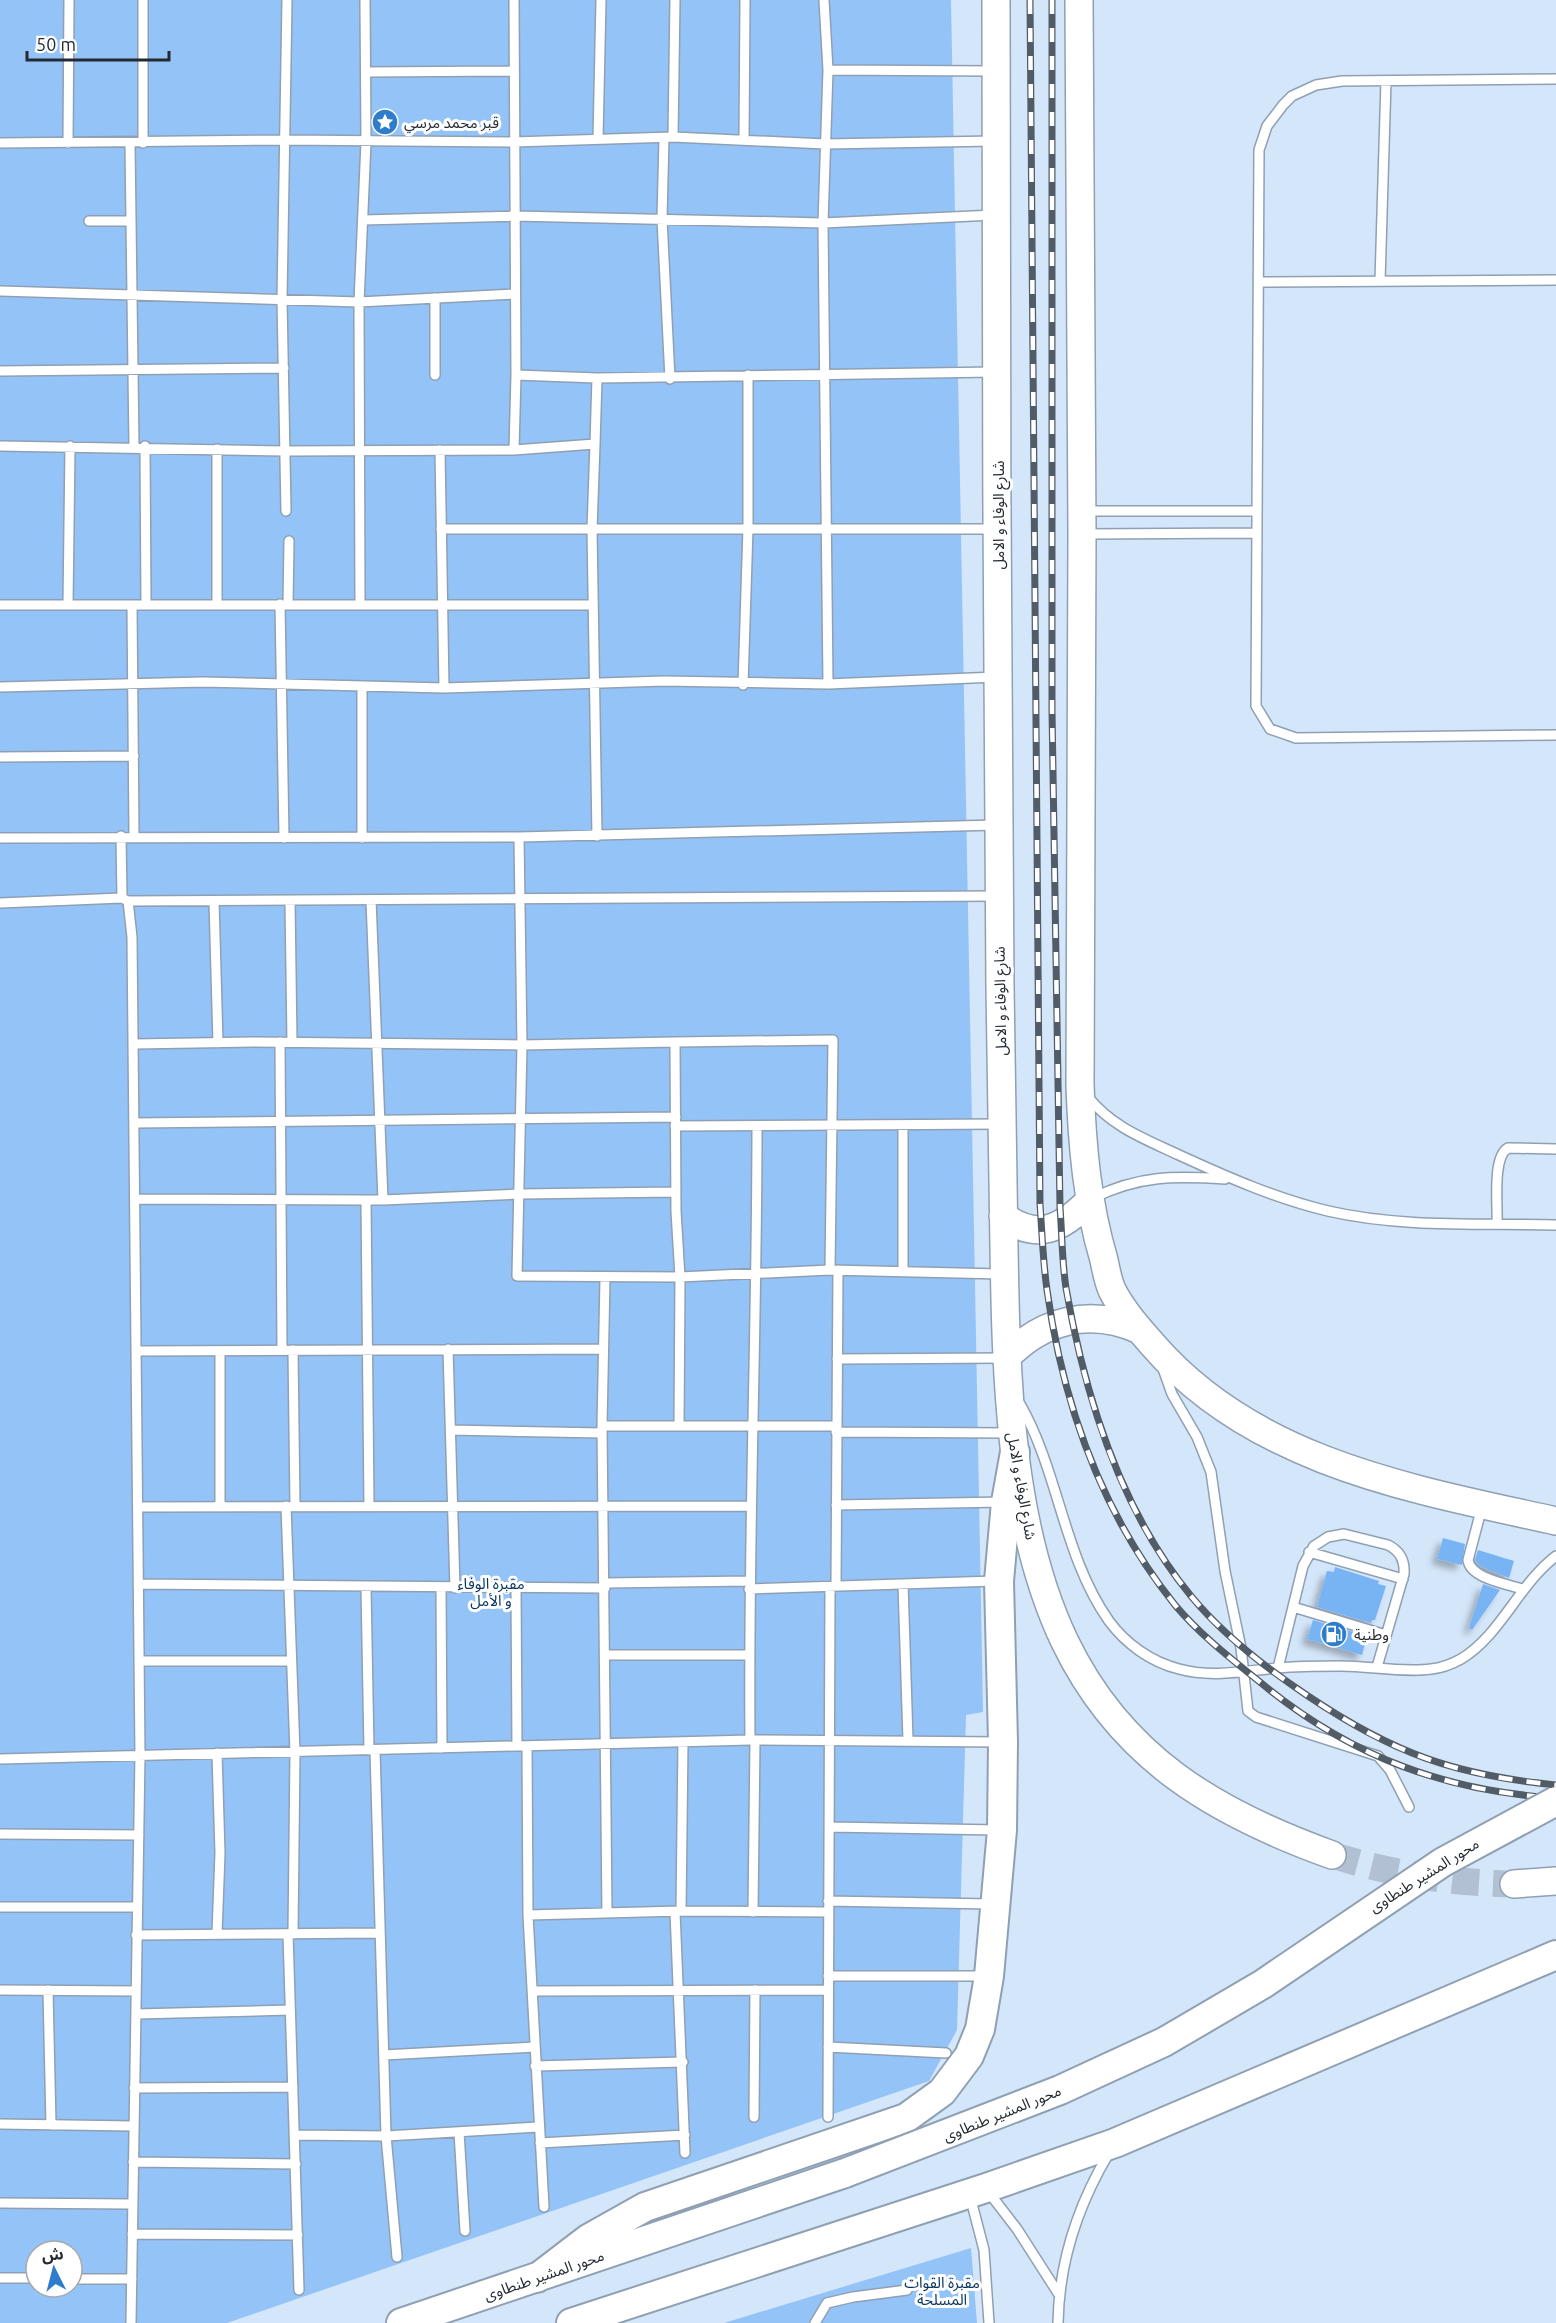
<svg xmlns="http://www.w3.org/2000/svg" width="1556" height="2323" font-family="Ubuntu,'Noto Sans Arabic',sans-serif">
<defs>
<filter id="shadow"><feDropShadow dx="-5.5" dy="5.5" stdDeviation="3" flood-color="#0004"/></filter>
</defs>
<rect width="100%" height="100%" fill="#d4e6fa"/>
<path fill="#94c3f8" fill-rule="evenodd" d="M0,0h951l32,1712 -17,3 -9,315 -28,51 -702,242h-227zM36,2251h36v36h-36z
M971,2248l6,75h-253z"/>
<path fill="#78b3f4" filter="url(#shadow)" d="M1443,1538l22,6 -3,21 -25,-6z
M1478,1550l36,11 -5,17 -29,-12 -5,-6z
M1335,1567l44,14 -1,3 8,2 -11,34h-3l-1,3 -54,-16 10,-36 7,1z
M1483,1584l17,6 -28,40 -3,-2z
M1313,1620l54,16 -5,19 -55,-16z"/>
<g fill="none" stroke-linecap="round" stroke-linejoin="round">
<path stroke="#b1c0d2" stroke-width="27" stroke-dasharray="27 14" stroke-linecap="butt" d="M1332,1855c60,19 119,28 182,29"/>
<defs>
<path id="service" d="M143,0v143
M824,0l4,70 -5,153 5,461
M828,70l165,1
M366,72l148,-1
M1556,79l-214,2 -26,4 -24,11 -9,9 -16,21 -8,24 -3,556 14,23 26,9 260,-3
M673,137l2,-137
M664,138l-2,81 8,160
M598,139l3,-139
M744,140l1,-140
M0,143l286,-3 227,2 160,-5 152,7 169,-3
M68,143l1,-143
M130,144l4,303
M363,220l152,-4 308,7 171,-8
M89,221h42
M1380,281l6,-200
M1259,282l297,-2
M0,291l359,11 156,-8
M0,371l284,-3
M435,375v-77
M516,375l81,3
M595,444l2,-66 397,-6
M0,446l285,5 229,-1 2,-75 -2,-375
M145,446l1,159
M217,449v155
M440,450l4,238
M514,450l81,-6 -3,85 5,307
M286,511l-4,-212 5,-299
M1086,511h171
M441,529h555
M1085,534l172,-1
M280,604l4,234
M288,604l1,-63
M360,604l-1,-302 7,-160 -1,-142
M0,605h593
M68,605l2,-159
M132,605l2,231
M743,685l5,-157v-153
M362,686v152
M0,687l203,-5 241,6 220,-7 164,3 168,-7
M0,757l134,-1
M121,836l1,62 6,3 4,36 8,818 -9,568
M519,837l3,208 153,-3 1,169 4,66 150,-7 171,4
M0,838l519,-1 477,-12
M128,901l868,-5
M214,901l4,142
M290,901l2,141
M0,903l122,-5
M280,1042l2,308
M675,1042l158,-2 -3,230
M134,1044l120,-2 268,3 -5,231 163,1 -1,149
M1088,1097c24,30 57,42 91,58 48,22 98,44 149,56 74,17 153,12 228,14
M134,1123l542,-6
M903,1125v146
M675,1126l325,-2
M1093,1198c47,-23 81,-22 132,-19
M135,1199l231,1
M383,1200l136,-6 156,-2
M1497,1224c1,-19 -5,-67 11,-76l48,1
M605,1278l-3,148 5,487
M448,1349l7,239
M293,1350l2,156
M136,1351l466,-2
M837,1359l168,-1
M1162,1366l10,28 25,43 14,35 14,99 16,77 7,63 8,6 122,39 12,14 19,37
M1020,1404c39,68 43,152 89,217 17,23 42,41 70,48 32,9 66,2 99,-1 21,-2 42,-2 63,-2 29,0 61,7 90,3 11,-1 21,-5 30,-10 39,-23 58,-75 95,-103
M602,1426h234
M451,1430l151,3
M836,1432l174,1
M836,1505l168,-3
M286,1506l9,246 -2,182
M369,1506l-3,-306h17l-12,-300
M138,1507l613,-1
M220,1507v-156
M1482,1507l-14,53c2,18 39,24 54,29
M1309,1552l94,27
M605,1583l144,-2
M138,1584l467,4
M903,1584l5,156
M836,1586l2,-316
M366,1587l3,163
M441,1587l1,161
M516,1588l1,158
M749,1589l246,-8
M1293,1607l93,28
M606,1655h143
M139,1661h152
M1278,1668l25,-102 11,-20 14,-9 16,-3 44,11c12,6 17,15 16,29l-27,93
M750,1740c-2,-205 7,-409 7,-614
M527,1746l1,169 16,292
M375,1750l11,386 152,-9
M0,1759l750,-19 251,2
M830,1827l168,3
M0,1834l139,1
M828,1901l163,3
M0,1907h136
M681,1911l2,-169
M675,1912l10,241
M753,1912l2,-172
M528,1915l153,-4 147,1
M217,1934l3,-81 -3,-100
M288,1934l11,356
M136,1935l243,-2
M828,1976h157
M0,1990l136,1
M48,1990l3,135
M532,1991l296,-1
M136,2014l154,-4
M828,2047l118,6
M384,2055l151,-8
M535,2066l148,-4
M134,2088l159,-1
M754,2117l1,-127
M828,2117l2,-530
M0,2124l133,2
M459,2132l6,99
M295,2135l91,1 11,121
M540,2143l145,-8
M133,2162l163,2
M987,2190l30,39 41,64
M970,2196l14,54 5,73
M0,2203l132,1
M132,2234l166,1
M0,2278h36
M72,2279h60
M815,2323l12,-20 26,-6 54,-7
M1058,2323c1,-61 20,-118 51,-170"/>
<path id="primary" d="M996,0c0,329 1,657 4,986 1,87 2,174 4,261 2,127 5,279 61,395 56,116 150,171 267,213
M1079,0l3,534 -2,551c2,59 7,118 24,175 2,10 4,21 8,30 10,20 26,38 41,55 101,117 259,144 403,176
M1003,1216c35,26 60,12 87,-16
M1006,1358c37,-39 85,-50 134,-28
M1514,1884l42,-3"/>
<path id="trunk" d="M537,2278l51,-39 57,-32 261,-89 36,-26 27,-36 11,-27 9,-53 13,-146 1,-88 -4,-161 7,-79 9,-50
M401,2323l444,-150
M571,2323l415,-135 129,-45 441,-188"/>
</defs>
<use href="#service" stroke="#8fa0b3" stroke-width="12"/>
<use href="#primary" stroke="#8fa0b3" stroke-width="30"/>
<use href="#trunk" stroke="#8fa0b3" stroke-width="32"/>
<use href="#service" stroke="#fff" stroke-width="9"/>
<use href="#primary" stroke="#fff" stroke-width="27"/>
<use href="#trunk" stroke="#fff" stroke-width="28"/>
<defs>
<path id="rail" d="M1030,0l10,1204c2,29 3,58 7,86 16,115 55,224 128,315 26,31 59,56 91,82 87,70 179,104 290,111
M1052,0v710l8,497c2,27 2,55 6,81 19,109 54,222 125,308 32,39 75,72 117,100 85,57 146,79 248,89"/>
</defs>
<use href="#rail" stroke="#525c67" stroke-width="7"/>
<use href="#rail" stroke="#fff" stroke-width="4.5" stroke-dasharray="14" stroke-linecap="butt"/>
<defs>
<path id="trunk-bridge" d="M845,2173l215,-83 104,-48 99,-58 180,-122 113,-61"/>
</defs>
<use href="#trunk-bridge" stroke="#8fa0b3" stroke-width="32" stroke-linecap="butt"/>
<use href="#trunk-bridge" stroke="#fff" stroke-width="28"/>
</g>
<defs>
<symbol id="sight-disc" viewBox="-11 -11 22 22"><circle r="9.5" fill="#2e7dcd" stroke="#fff"/><path d="M0-6L1.8-2.2L6-1.7L2.9 1.2L3.7 5.4L0 3.3L-3.7 5.4L-2.9 1.2L-6-1.7L-1.8-2.2Z" fill="#fff"/></symbol>
<symbol id="fuel-disc" viewBox="-11 -11 22 22"><circle r="9.5" fill="#2e7dcd" stroke="#fff"/><path d="M-5.5-6h7V0h2V4h1.3V-2.5L3-4.5l.8-.8L6-3V5H2.5V1h-1V6h-7ZM-4.2-4.7v3.2H.2V-4.7Z" fill="#fff"/></symbol>
</defs>
<g fill-rule="evenodd">
<use href="#sight-disc" x="370" y="107" width="30" height="30"/>
<use href="#fuel-disc" x="1319" y="1619" width="30" height="30"/>
</g>
<g text-anchor="middle" dominant-baseline="central" stroke-width="6" stroke-linejoin="round" paint-order="stroke">
<g font-size="15" fill="#242a32" stroke="#fff" text-anchor="start">
<text x="404" y="122">قبر محمد مرسي</text>
<text x="1354" y="1634">وطنية</text>
</g>
<g font-size="15" fill="#242a32" stroke="#fff">
<text transform="translate(998 515) rotate(-90)">شارع الوفاء و الامل</text>
<text transform="translate(1000 1001) rotate(-91)">شارع الوفاء و الامل</text>
<text transform="translate(1022 1486) rotate(80)">شارع الوفاء و الامل</text>
<text transform="translate(1424 1875) rotate(-32)">محور المشير طنطاوى</text>
<text transform="translate(1002 2113) rotate(-22)">محور المشير طنطاوى</text>
<text transform="translate(544 2275) rotate(-19)">محور المشير طنطاوى</text>
</g>
<g font-size="15" fill="#0c3760" stroke="#fff">
<text x="491" y="1583">مقبرة الوفاء<tspan x="491" dy="17">و الأمل</tspan></text>
<text x="942" y="2282">مقبرة القوات<tspan x="942" dy="17">المسلحة</tspan></text>
</g>
</g>
<g transform="translate(54 2269) rotate(354)"><circle r="28" fill="#ffffff" stroke="#a7aaad" stroke-width="1.5"/>
<path d="M0-4.5L10 22L0 15L-10 22Z" fill="#2e7dcd"/>
<text y="-9" font-size="16" font-weight="bold" text-anchor="middle" fill="#242a32">ش</text>
</g>
<path d="M27 51v9h142v-9" fill="none" stroke="#242a32" stroke-width="3"/>
<text x="36" y="51" font-size="18" fill="#242a32" stroke="#ffffff" stroke-width="4.5" paint-order="stroke">50 m</text>
</svg>
